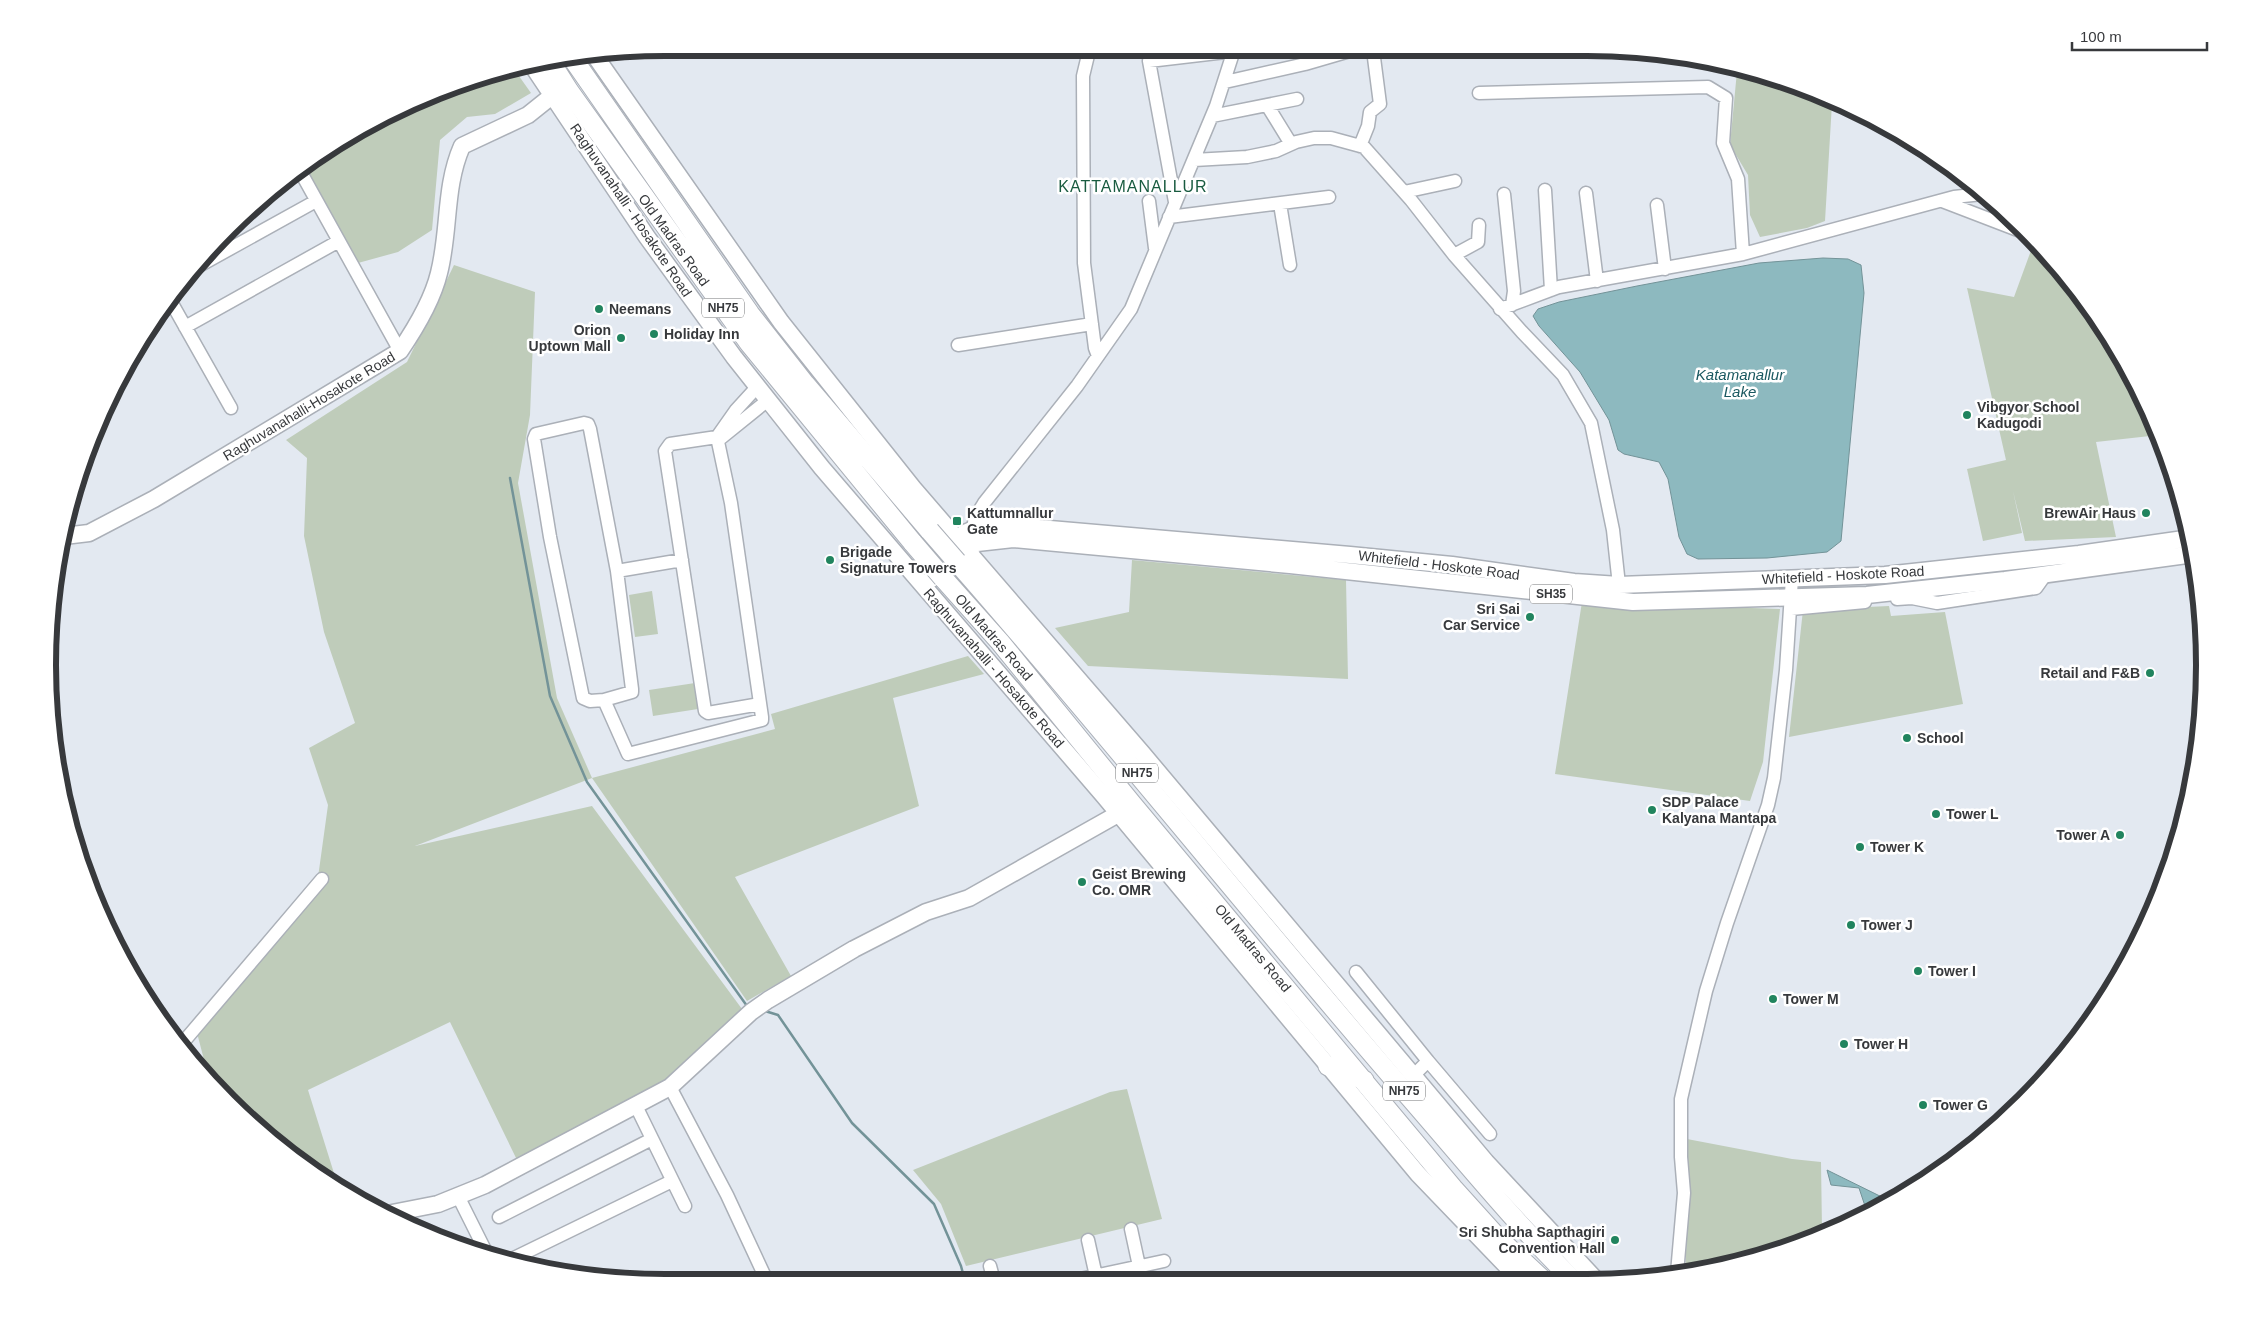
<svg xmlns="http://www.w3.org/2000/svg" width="2252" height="1330" font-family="Arial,sans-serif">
<rect width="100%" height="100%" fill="#e3e9f1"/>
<path fill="#bfccba" d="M514,69l17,24 -36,21 -28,3 -27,23 -8,90 -34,22 -40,11 -55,-97 89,-55 75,-31z
M1737,71l49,9 46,23 -7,118 -18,7 -47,9 -10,-22 -2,-40 -18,-30z
M2033,245l6,2 62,75 58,113 -63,7 20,95 -91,4 -12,-50 9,42 -39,8 -16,-72 39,-9 -39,-172 47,9z
M454,265l81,27 -5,123 -12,68 39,215 35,80 183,-49 -4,-15 197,-58 16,18 -91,24 26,108 -184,71 56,99 -44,25 -155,-223 -177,68 177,-40 150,203 -76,72 -149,79 -67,-138 -142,68 30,96 -16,-8 -93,-76 -20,-23 -13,-50 120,-137 12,-87 -19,-57 46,-25 -31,-91 -20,-96 3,-78 -21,-18 121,-78z
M1132,560l214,20 2,99 -260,-13 -33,-38 74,-16z
M652,591l6,43 -23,3 -6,-42z
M1582,602l198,7 -17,153 -13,39 -195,-27z
M1889,606l2,10 54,-4 18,92 -174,33 14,-127z
M695,683l3,26 -45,7 -4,-26z
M1127,1089l35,130 -196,47 -25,-62 -28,-34 197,-78z
M1687,1139l105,20 29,3 1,68 -75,31 -62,11 3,-57z"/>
<path fill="#8db9bf" stroke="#739398" d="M1823,258l25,1 13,6 3,28 -23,248 -14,11 -60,6 -69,1 -11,-5 -8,-17 -11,-58 -9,-17 -35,-8 -6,-4 -9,-30 -29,-48 -41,-46 -6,-10 5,-7 21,-7 78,-16 122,-23z
M1827,1170l65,32 -25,10 -8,-24 -28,-3z"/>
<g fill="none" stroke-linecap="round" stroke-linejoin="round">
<path stroke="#739398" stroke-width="2.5" d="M510,478l40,218 37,86 160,224
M765,1011l13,4 74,108 82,81 27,62 4,15"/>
<defs>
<path id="minor" d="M1089,51l-6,25 1,187 11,85 3,8
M1225,82l80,-18 48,-14
M1479,93l229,-6 18,11 -3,45 15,36 5,75
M1267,105l24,39
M1212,116l85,-17
M1360,146l8,-20 2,-14 10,-8 -7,-54
M1194,160l53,-3 29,-6 20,-9 18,-4h17l33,9 47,53 43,55 68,77 41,43 28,48 22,107 6,55
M299,169l101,182
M1545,190l6,100
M1404,192l51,-11
M1586,193l11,88
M1504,194l10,97 -2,14
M1149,201l6,47
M1942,201l86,33
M1175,202l-26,-141 85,-10
M1280,204l10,61
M1657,205l8,64
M1169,217l160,-20
M1454,255l24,-13 1,-17
M197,267l119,-66
M170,300l61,108
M1500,309l59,-22 184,-33 211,-57 28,-3
M185,327l154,-86
M958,345l134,-21
M717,437l19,-27 21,-23
M721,438l47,-38
M975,537c-5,-14 2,-22 9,-34l93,-117 54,-77 85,-203 18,-56
M617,571l65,-11
M1897,599l15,-1 25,5 99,-15 10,-14
M1791,609l74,-7
M604,700l28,-8v-3l-15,-118 -27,-142 -2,-5 -4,-1 -48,11 -2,5 16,98 33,161 7,3 14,-1 24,54 134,-34v-3l-31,-214 -14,-66 -47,7 -5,7 40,260 3,2 52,-9
M1356,972l72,89 -14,14
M180,1046l142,-167
M1428,1061l62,73
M670,1087l57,108 40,86
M636,1106l49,100
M458,1196l29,58
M499,1217l153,-78
M1131,1229l8,37
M1088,1240l8,36
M512,1259l160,-78
M990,1266l4,15
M1677,1273l7,-80 -3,-36v-58l25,-108 21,-68 41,-118 6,-27 12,-108 6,-92
M1071,1281l93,-20"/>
<path id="major" d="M593,53l188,269 132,166 229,265 344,409 111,119
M532,65l115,172 87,120 88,111 282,328 314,378 103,107
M64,536l25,-3 65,-34 246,-148c15,-22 33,-53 39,-78 11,-43 5,-86 23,-127l66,-31 25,-20
M918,568c24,-20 44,-40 76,-44l356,31 102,10 122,17 45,3 266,-10 194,-21 112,-16
M930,580l47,-37 36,-4 277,26 343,37 234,-7 138,-15 189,-26
M392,1213l46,-9 47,-19 185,-98 81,-75 17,-12 86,-51 72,-37 43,-14 149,-84"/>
<path id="highway" d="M571,56l179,258 55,70 125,147
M550,61l19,30 180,252 164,200
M957,562c153,174 297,356 449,531 55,63 108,129 168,188
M943,578l57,64 132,162 321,384 46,51 45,42
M1328,1066l36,14"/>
</defs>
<use href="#minor" stroke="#abb0b8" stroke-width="15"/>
<use href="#major" stroke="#abb0b8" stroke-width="19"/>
<use href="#highway" stroke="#abb0b8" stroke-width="21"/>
<use href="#minor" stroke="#fff" stroke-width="12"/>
<use href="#major" stroke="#fff" stroke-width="16"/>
<use href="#highway" stroke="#fff" stroke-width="19"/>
<defs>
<path id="highway-bridge" d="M930,531l27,31
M913,543l30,35"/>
</defs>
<use href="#highway-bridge" stroke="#abb0b8" stroke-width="21" stroke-linecap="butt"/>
<use href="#highway-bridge" stroke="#fff" stroke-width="19"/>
</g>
<g fill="#21845e" stroke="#fff" stroke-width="2">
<circle cx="599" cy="309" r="5"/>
<circle cx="654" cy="334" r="5"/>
<circle cx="621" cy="338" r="5"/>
<circle cx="1967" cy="415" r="5"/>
<circle cx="2146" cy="513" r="5"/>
<rect x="952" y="516" width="10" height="10" rx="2.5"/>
<circle cx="830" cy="560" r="5"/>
<circle cx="1530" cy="617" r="5"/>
<circle cx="2150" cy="673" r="5"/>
<circle cx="1907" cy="738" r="5"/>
<circle cx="1652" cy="810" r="5"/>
<circle cx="1936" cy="814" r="5"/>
<circle cx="2120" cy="835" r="5"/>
<circle cx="1860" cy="847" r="5"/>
<circle cx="1082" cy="882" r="5"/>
<circle cx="1851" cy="925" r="5"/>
<circle cx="1918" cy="971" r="5"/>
<circle cx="1773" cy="999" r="5"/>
<circle cx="1844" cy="1044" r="5"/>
<circle cx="1923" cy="1105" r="5"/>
<circle cx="1615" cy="1240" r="5"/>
</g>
<g text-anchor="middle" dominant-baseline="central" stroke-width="5" stroke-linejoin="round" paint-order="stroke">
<g fill="#fff" stroke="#737476" stroke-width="1">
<rect x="702" y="298.5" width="42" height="19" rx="4"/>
<rect x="1530" y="584.5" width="42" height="19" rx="4"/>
<rect x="1116" y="763.5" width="42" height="19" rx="4"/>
<rect x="1383" y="1081.5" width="42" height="19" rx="4"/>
</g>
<g font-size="12" font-weight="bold" fill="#37393c">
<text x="723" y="308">NH75</text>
<text x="1551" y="594">SH35</text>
<text x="1137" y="773">NH75</text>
<text x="1404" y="1091">NH75</text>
</g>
<g font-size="14" fill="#37393c" stroke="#fff">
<text transform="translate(631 210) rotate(56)">Raghuvanahalli - Hosakote Road</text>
<text transform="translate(674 240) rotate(54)">Old Madras Road</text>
<text transform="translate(309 406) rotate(-31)">Raghuvanahalli-Hosakote Road</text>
<text transform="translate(1439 565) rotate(7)">Whitefield - Hoskote Road</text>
<text transform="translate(1843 575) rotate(-3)">Whitefield - Hoskote Road</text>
<text transform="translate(994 637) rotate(49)">Old Madras Road</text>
<text transform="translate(994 668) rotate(49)">Raghuvanahalli - Hosakote Road</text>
<text transform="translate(1253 948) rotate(50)">Old Madras Road</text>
</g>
<g font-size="14" font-weight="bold" fill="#37393c" stroke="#fff" text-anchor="start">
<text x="609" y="309">Neemans</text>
<text x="611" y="330" text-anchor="end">Orion<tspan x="611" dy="16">Uptown Mall</tspan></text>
<text x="664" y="334">Holiday Inn</text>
<text x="1977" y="407">Vibgyor School<tspan x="1977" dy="16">Kadugodi</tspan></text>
<text x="967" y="513">Kattumnallur<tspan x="967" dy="16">Gate</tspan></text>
<text x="2136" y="513" text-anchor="end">BrewAir Haus</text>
<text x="840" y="552">Brigade<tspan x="840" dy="16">Signature Towers</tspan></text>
<text x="1520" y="609" text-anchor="end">Sri Sai<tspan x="1520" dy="16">Car Service</tspan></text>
<text x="2140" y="673" text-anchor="end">Retail and F&amp;B</text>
<text x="1917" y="738">School</text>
<text x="1662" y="802">SDP Palace<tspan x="1662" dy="16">Kalyana Mantapa</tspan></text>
<text x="1946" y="814">Tower L</text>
<text x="2110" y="835" text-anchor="end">Tower A</text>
<text x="1870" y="847">Tower K</text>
<text x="1092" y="874">Geist Brewing<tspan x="1092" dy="16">Co. OMR</tspan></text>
<text x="1861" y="925">Tower J</text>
<text x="1928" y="971">Tower I</text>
<text x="1783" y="999">Tower M</text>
<text x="1854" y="1044">Tower H</text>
<text x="1933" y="1105">Tower G</text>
<text x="1605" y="1232" text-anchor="end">Sri Shubha Sapthagiri<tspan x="1605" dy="16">Convention Hall</tspan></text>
</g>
<g font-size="15" font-style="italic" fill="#1a5860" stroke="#fff">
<text x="1740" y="374">Katamanallur<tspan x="1740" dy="17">Lake</tspan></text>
</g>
<g font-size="16" letter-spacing="1" fill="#195b40" stroke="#fff">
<text x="1133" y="186">KATTAMANALLUR</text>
</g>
</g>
<path d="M0 0H2252V1330H0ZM665 56H1587A609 609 0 0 1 2196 665V665A609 609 0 0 1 1587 1274H665A609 609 0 0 1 56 665V665A609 609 0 0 1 665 56Z" fill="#fff" fill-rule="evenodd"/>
<path fill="none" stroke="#37393c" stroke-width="6" d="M665 56H1587A609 609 0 0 1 2196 665V665A609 609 0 0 1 1587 1274H665A609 609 0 0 1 56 665V665A609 609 0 0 1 665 56Z"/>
<path d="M2072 42v8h135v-8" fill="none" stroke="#37393c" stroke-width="2.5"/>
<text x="2080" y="42" font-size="15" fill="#37393c" stroke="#ffffff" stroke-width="4" paint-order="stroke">100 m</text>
</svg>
